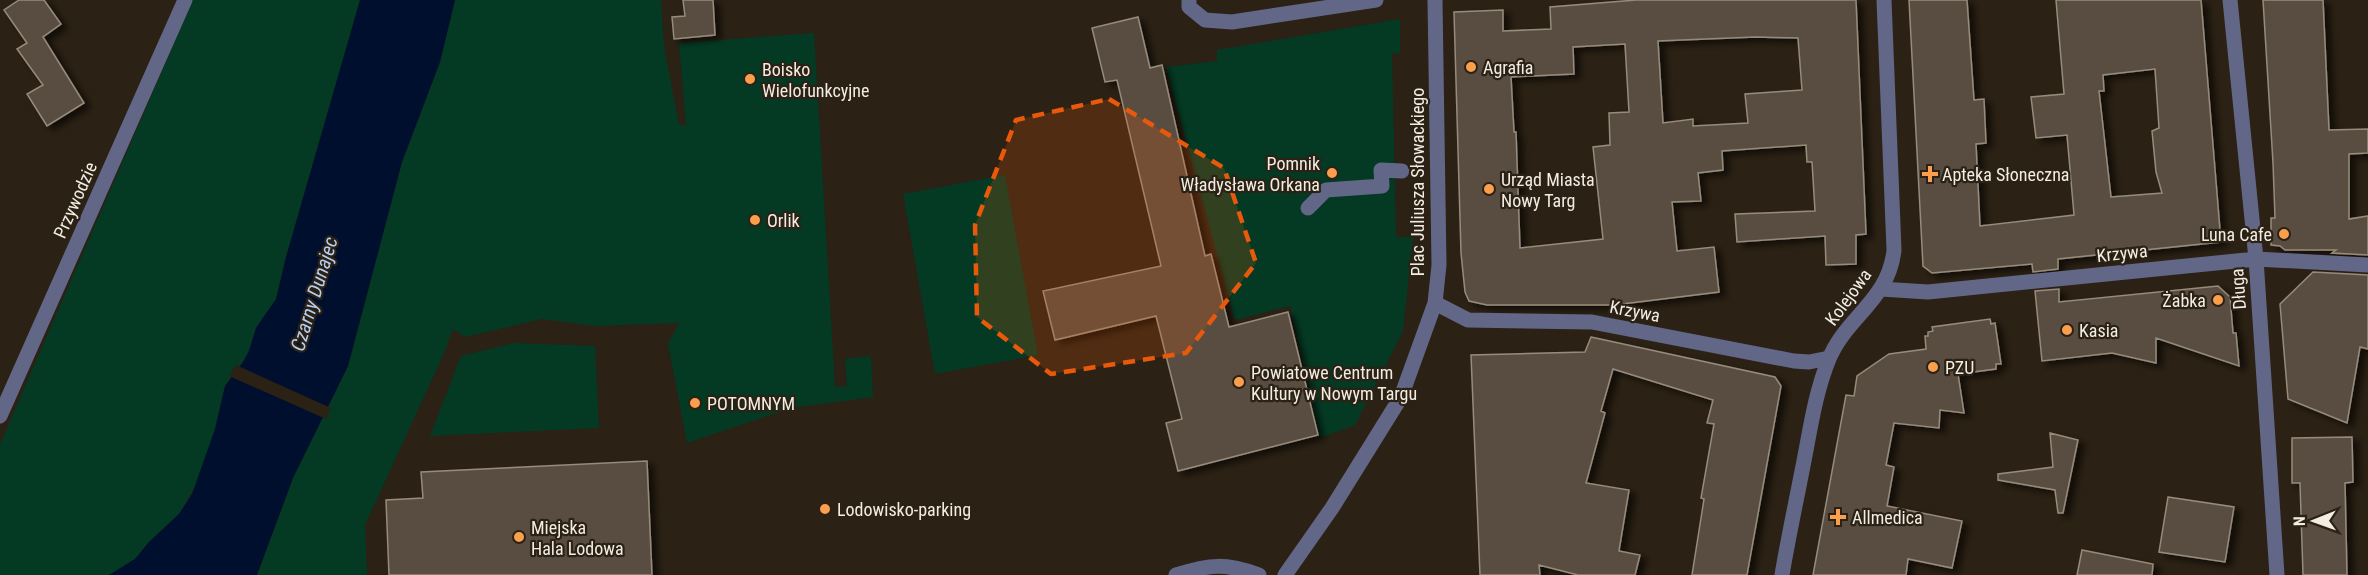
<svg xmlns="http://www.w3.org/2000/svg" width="2368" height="575" font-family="'Roboto Condensed',sans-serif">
<defs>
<filter id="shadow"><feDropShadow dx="6" dy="4" stdDeviation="3" flood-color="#0009"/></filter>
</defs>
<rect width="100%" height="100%" fill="#2b2114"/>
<path fill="#043a24" d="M193,0h167l-74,257 -10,42 -20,29 -7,23 -6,11 -18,24 -10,43 -18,55 -18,30 -30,28 -14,17 -26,16h-109v-131z
M455,0h206l3,47 15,78h7l-7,-82 135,-10 21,354 12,-1 -2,-27 26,-3 2,41 -82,11 -104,35 -19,-99 11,-21 -85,3 -52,-7 -77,18 -12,-8 -8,22 -80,174 2,50h-110l36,-97 55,-112 54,-204 38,-100z
M1400,19v34l-8,1 4,183h17l-10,94 -48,94 -35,13 -30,-132 -55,14 -69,-253 51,-6v-11z
M1005,175l33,180 -103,19 -32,-180z
M514,343l81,3 4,82 -169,8 31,-80z"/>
<path fill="#000f2d" d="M360,0h95l-15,62 -38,100 -54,204 -55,112 -36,97h-148l26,-16 14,-17 30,-28 13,-20 23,-65 10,-43 18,-24 6,-11 7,-23 20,-29 10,-42z"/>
<path fill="#2b2114" d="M236,365l95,43 -5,11 -97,-43z"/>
<path fill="#594e3f" stroke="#978b7b" stroke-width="1.5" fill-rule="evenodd" filter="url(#shadow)" d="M19,0h25l17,24 -18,13 41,66 -37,23 -20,-32 16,-9 -26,-36 10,-6 -23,-33z
M683,0h30l2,35 -41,4 -2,-22 13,-1z
M1636,0h220l10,234 -10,1v29l-30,1 -1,-29 -88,6 -2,-28 80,-3 -3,-49h-5l-1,-17 -84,6 1,19 -25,3 3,28 -29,1 5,49 37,-4 5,45 -105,13h-127l-18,-4 -4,-9 -4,-39 -7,-241 49,-2v21l48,-2 -1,-22zM1755,37l43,1 4,52 -57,4 3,29 -55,3v-7l-30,4 -5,-82zM1625,44l4,68 -20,1 1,32 -17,2 10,92 -83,9 -4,-116h-2l-3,-55 63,-3 -1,-27z
M1909,0h58l7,100 10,-1 2,44 -10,1 4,82 94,-11 -7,-80 -31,3 -5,-41 33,-3 -8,-94h145l20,242 -163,17v10l-25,3 -1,-8 -100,9 -9,-7zM2155,69l4,59 -7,3 4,41 6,21 -51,4 -12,-106h5l-1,-16z
M2263,0h60l6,130 39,-1v24l-19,1v65l19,-3v39l-36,-2 4,-3h-51l-5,-4 -9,-1v-27h4l-2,-55z
M1138,17l12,51 12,-3 43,191 6,-2 18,73 59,-15 30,123 -140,36 -12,-48 16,-4 -26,-103 -101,24 -12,-49 118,-25 -44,-186 -12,2 -13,-54z
M2313,272l55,3v74l-8,-2 -13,76 -59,-24 -8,-95z
M2218,286l12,11 3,36h3l3,33 -83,-28v25l-44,-10 -70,8 -7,-70 24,-2v13z
M1990,319l1,5 4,-1 6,41h-5v5l-38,5 6,39 -24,-3 -1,18 -45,-5 -8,42 8,2 -7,39 75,15 -10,47 -44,-9 -2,16h-93l33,-180 8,1 3,-20 32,-22 37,-5 -1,-13h3v-4l5,-1 -1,-4z
M1591,337l184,40 6,9 -34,189h-55l12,-76 -3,-1 13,-74 -7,-1 6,-23 -100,-31 -12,42 4,2 -19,70 43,7 -10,61 21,4 -5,20h-57l-39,-10 1,10h-60l-9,-220 114,-3z
M2050,433l28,7 -15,73h-5l-3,-23 -57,-10v-6l55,-7z
M2352,437l1,45 -8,1 2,92h-44l-3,-92h-8v-45z
M647,461l5,114h-263l-3,-75 37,-2 -2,-26z
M2168,497l66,10 -9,55 -66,-10z
M2082,550l71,14 -1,11h-75z"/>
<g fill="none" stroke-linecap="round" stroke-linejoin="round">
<path stroke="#626787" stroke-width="15" d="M1189,0v7l16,13 27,2 144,-22
M2230,0l26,259 21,316
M1308,208l18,-18 56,-4 -1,-16 21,1
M1881,289l47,3 328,-33 112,6
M1435,303l33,17 124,2 202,39 15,1 20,-4
M0,416l185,-416
M1176,575c34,-11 50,-12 83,0
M1285,575l47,-67 69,-111 34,-94 4,-38 -4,-265
M1782,575c6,-36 14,-73 21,-109 7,-35 12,-73 26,-107 17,-42 60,-59 65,-109l-10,-250"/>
</g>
<path fill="#e8590c" fill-opacity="0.2" stroke="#e8590c" stroke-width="4.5" stroke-dasharray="12 8" stroke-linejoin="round" d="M1109,99l115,69 32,95 -70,90 -135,21 -74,-57 -2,-92 41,-105z"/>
<g fill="#fa9f4e" stroke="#2b2114" stroke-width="2">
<circle cx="1471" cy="67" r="6"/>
<circle cx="750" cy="79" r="6"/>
<circle cx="1332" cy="173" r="6"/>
<path d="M1927 165h6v6h6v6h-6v6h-6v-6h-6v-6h6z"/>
<circle cx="1489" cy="189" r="6"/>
<circle cx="755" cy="220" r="6"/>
<circle cx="2284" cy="234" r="6"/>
<circle cx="2218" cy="300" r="6"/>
<circle cx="2067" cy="330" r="6"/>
<circle cx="1933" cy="367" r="6"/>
<circle cx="1239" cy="382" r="6"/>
<circle cx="695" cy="403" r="6"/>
<circle cx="825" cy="509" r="6"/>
<path d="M1835 508h6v6h6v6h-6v6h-6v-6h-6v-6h6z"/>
<circle cx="519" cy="537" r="6"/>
</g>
<g text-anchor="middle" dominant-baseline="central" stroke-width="4.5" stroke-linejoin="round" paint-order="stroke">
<g font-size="18" fill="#f2ece3" stroke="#2b2114" text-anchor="start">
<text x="1483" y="67">Agrafia</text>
<text x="762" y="69">Boisko<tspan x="762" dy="21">Wielofunkcyjne</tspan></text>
<text x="1320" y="163" text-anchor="end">Pomnik<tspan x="1320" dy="21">Władysława Orkana</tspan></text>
<text x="1942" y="174">Apteka Słoneczna</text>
<text x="1501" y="179">Urząd Miasta<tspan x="1501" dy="21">Nowy Targ</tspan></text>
<text x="767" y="220">Orlik</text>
<text x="2272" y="234" text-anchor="end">Luna Cafe</text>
<text x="2206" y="300" text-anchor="end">Żabka</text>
<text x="2079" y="330">Kasia</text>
<text x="1945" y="367">PZU</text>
<text x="1251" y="372">Powiatowe Centrum<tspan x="1251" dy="21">Kultury w Nowym Targu</tspan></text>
<text x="707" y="403">POTOMNYM</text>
<text x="837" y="509">Lodowisko-parking</text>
<text x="1852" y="517">Allmedica</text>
<text x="531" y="527">Miejska<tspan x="531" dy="21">Hala Lodowa</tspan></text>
</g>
<g font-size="18" fill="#f2ece3" stroke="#2b2114">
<text transform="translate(1417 182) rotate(-90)">Plac Juliusza Słowackiego</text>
<text transform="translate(75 200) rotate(-66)">Przywodzie</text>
<text transform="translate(2122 253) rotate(-6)">Krzywa</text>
<text transform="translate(2238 289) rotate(-94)">Długa</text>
<text transform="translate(1848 297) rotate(-54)">Kolejowa</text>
<text transform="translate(1635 311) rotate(11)">Krzywa</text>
</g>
<g font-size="20" font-style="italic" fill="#b5cef2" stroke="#2b2114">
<text transform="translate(314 294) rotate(-73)">Czarny Dunajec</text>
</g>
</g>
<g transform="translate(2314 521) rotate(269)" stroke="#2b2114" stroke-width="4.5" paint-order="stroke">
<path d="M0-4.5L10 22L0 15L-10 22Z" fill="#f2ece3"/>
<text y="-9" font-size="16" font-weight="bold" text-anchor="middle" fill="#f2ece3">N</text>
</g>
</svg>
